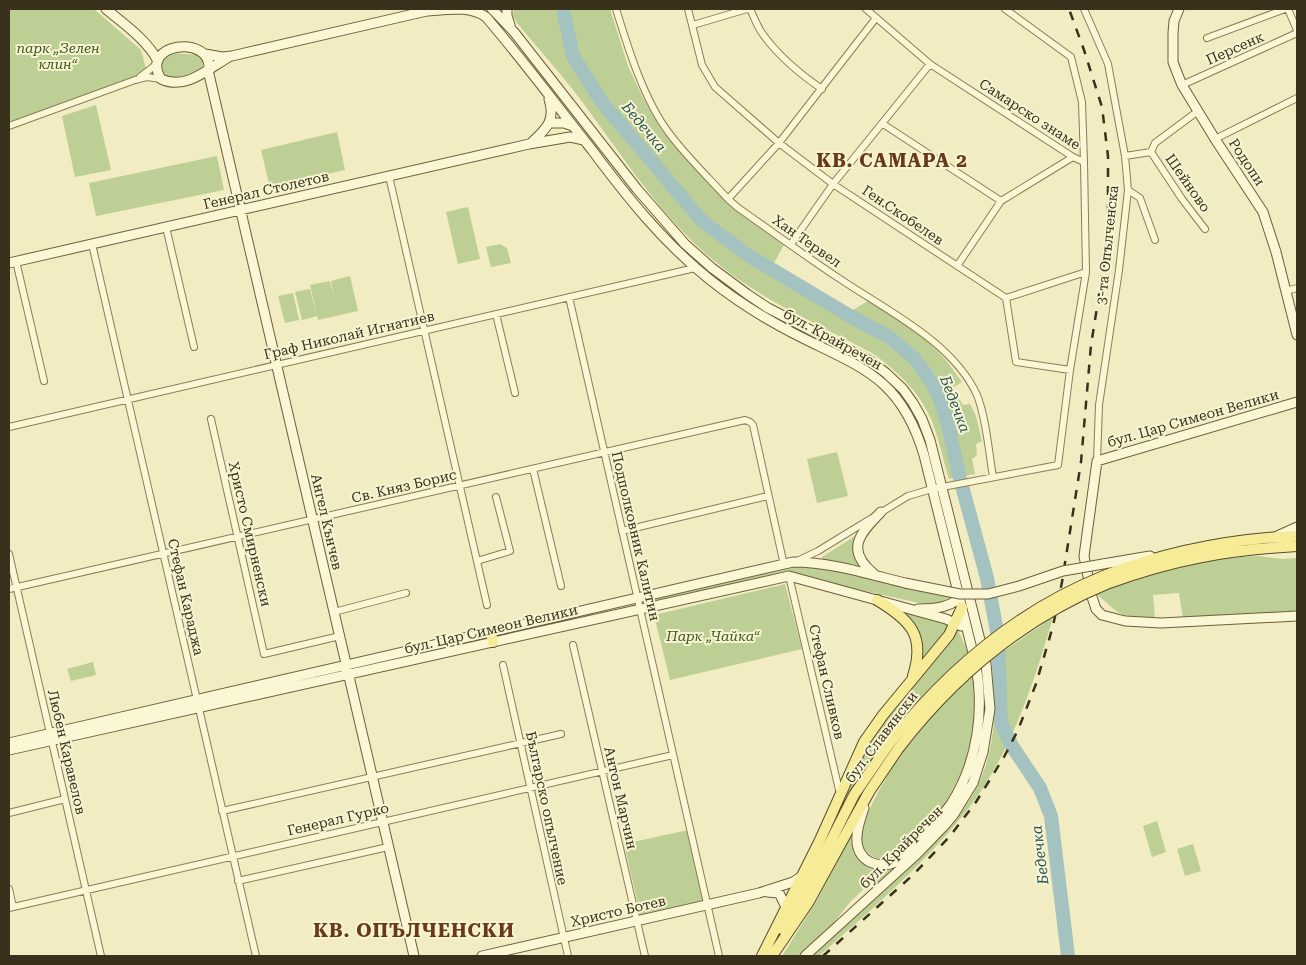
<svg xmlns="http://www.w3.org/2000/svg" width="1306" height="965" font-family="'Roboto Serif',serif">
<rect width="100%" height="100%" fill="#f1ecc1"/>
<path fill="#bdcf94" d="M9,9h85l47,41 6,23 -138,53z
M514,9h96l18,57 14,30 20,35 68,75 54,39 -10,18 77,48 17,-10c27,16 54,33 75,56 7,7 13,17 19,25l-10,6 11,17 7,-1 6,12 6,25 -6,3 1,11 -5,4 3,15 -26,5c-6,-19 -10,-41 -18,-60 -12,-28 -35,-49 -59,-66 -54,-29 -113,-54 -160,-94 -49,-41 -85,-96 -123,-148 -22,-31 -48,-59 -72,-88l-4,-7z
M172,53l27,2 3,3 1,9c-6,5 -19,10 -27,11 -14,2 -17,-13 -11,-23z
M96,105l15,65 -36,7 -13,-61z
M337,132l8,38 -75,17 -9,-37z
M217,156l7,34 -128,26 -7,-33z
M468,207l12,52 -22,5 -12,-52z
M500,244l7,4 4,15 -20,4 -5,-20z
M350,276l8,35 -40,9 -8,-35 20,-4 4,15 -3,-15z
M310,289l7,27 -15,4 -7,-28z
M293,293l6,27 -14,3 -7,-27z
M837,452l11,44 -31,7 -10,-44z
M855,536l-1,8 8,24 -40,-8v-3z
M1258,556l25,3 14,-1v53l-114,8 -4,-26 -26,2 2,25c-31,-1 -36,-5 -58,-26 38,-16 78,-30 119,-35 14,-2 28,-2 42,-3z
M810,566l145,31 -15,7h-16l-128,-28 -18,-2 -132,28v-2l143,-33z
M785,584l17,65 -132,31 -16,-65z
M903,611l49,12 -30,41 -3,-31 -17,-20z
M1053,617c-19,67 -44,141 -88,196 -43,53 -95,98 -146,143h-9c29,-26 58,-53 87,-79 26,-24 56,-50 75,-81 24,-40 26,-91 19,-136z
M958,630l10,22 -38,36 -42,50 -86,153 66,-147 12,-18z
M93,662l3,13 -25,6 -4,-12z
M974,673c1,26 2,51 -4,76 -4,14 -11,29 -18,42 -11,22 -34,53 -56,66 -9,6 -24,2 -31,-7 -3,-4 -5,-12 -5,-18 1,-9 8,-19 12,-28 14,-28 31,-55 51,-79 15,-19 33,-35 51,-52z
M980,743h2c-19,69 -50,95 -102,140h-10l-19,18 -27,34 -23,21h-19l34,-54 35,-66c1,15 3,23 17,31 8,5 16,5 25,2 20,-9 54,-51 64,-70 11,-18 18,-37 23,-56z
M1157,821l9,31 -14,5 -9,-31z
M688,830l17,72 -64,15 -17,-73z
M1193,844l8,27 -16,5 -8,-27z"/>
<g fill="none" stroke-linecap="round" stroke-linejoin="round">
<path stroke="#a4c3c0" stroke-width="14" d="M563,9l10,47 28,45 101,120 47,35 101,60 39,21 25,21 18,25 7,14 9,28 11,50 28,103 11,59 3,86 11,23 28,42 11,28 17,140"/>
<defs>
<path id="street" d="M616,9c12,39 28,91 53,124 17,23 39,44 59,66l9,8c34,24 68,49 103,72 46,31 113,63 137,116 9,22 12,58 16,82
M688,9l14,56 13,22 64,56 54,41 173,114 10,64 54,8
M750,9c4,8 7,17 12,24 16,23 38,41 60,56
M1005,9l66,48 11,45 2,60
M1084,9l24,55 17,92 3,34 -9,80 -20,135 -2,56
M1288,9l9,21
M693,25l54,-16
M1207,38l78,-29
M140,77l17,-13
M1182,85l115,-52
M883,124l118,77
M9,126l126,-46 12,-3 14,2
M1215,139l82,-41
M1151,152l31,47 23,30
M1125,156l26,-4 4,-9 43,-32
M389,176l98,429
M1128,190l12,8 15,42
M728,199l51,-56 97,-125
M166,227l28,120
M92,244l164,712
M791,244l42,-60 97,-120
M16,261l28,120
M957,266l44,-65 72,-44
M1286,291l11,-3
M569,297l150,659
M1006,298l80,-26
M496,314l19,79
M211,419l53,235 76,-18
M9,427l686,-159
M533,469l28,117
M622,531l146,-35
M9,554l92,402
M477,561l33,-10 -14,-54
M797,561l21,-10 90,-55 24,-7 126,-24 12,-95 16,-98 -2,-110 -11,-5 -143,-93 -64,-55
M789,576l51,218
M9,589l736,-169 5,2 3,3 31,140
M334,612l72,-19
M573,645l72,311
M503,665l65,291
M222,811l339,-77
M9,813l56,-14
M238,881l150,-34
M9,889l4,18
M9,908l664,-153"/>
<path id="secondary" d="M106,9c19,16 40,30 52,52
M492,9l22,23 123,157 48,55 27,24 35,26 21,14 102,53 16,12 17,16 10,14 9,16 8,21 56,224 4,45 -7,43 -10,31 -19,31 -11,13 -26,27 -112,102
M507,9v7l3,9
M1179,9l-5,12 -1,12v29l3,8 6,15 33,54 48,73 13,40 21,83
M426,11c20,-1 43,-6 60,6 37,43 71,89 106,133 35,47 71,92 117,129 25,20 53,38 82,53 67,35 109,42 133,123l51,206c10,48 3,101 -24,143 -7,10 -16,19 -25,29 -8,11 -20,25 -33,30 -7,3 -16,2 -23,-1 -21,-11 -12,-37 -6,-54
M205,54l17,3 10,-1 199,-46
M209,68c1,-34 -70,-25 -48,11 25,12 48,-11 68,-22
M208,70l206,886
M549,123h15l9,3
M531,143c15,-14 25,-22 18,-44
M9,263l520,-119 41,-7 14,3
M1297,402l-200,59 -13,95 8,41 4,12 6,6 23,6 36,2 136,-7
M1277,536l20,-9
M1103,564l47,-8
M874,574c-29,-24 -15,-40 7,-62
M918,609c15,0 37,-1 44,-16
M9,743l784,-181c38,0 75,12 112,21
M9,750l780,-174 157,43 15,7
M767,892l12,1 7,14
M482,956l277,-63 34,-11 9,-6"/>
<path id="primary" d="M1106,575c62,-24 125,-36 191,-39
M1109,583c66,-24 119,-33 188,-37
M877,600c33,20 49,35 36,76
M491,632l2,10
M782,929l23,-37 49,-97 35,-51
M762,956l58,-116 44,-98 19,-27 66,-80 13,-28
M772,956l36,-53 61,-111 29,-43"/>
</defs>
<use href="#street" stroke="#8b7d57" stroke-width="8"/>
<use href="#secondary" stroke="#6d5e3b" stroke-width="11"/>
<use href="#primary" stroke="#594a2c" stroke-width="12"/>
<use href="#street" stroke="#fbf7d5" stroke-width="6"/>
<use href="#secondary" stroke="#fbf7d5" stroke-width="9"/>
<use href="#primary" stroke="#f6eb96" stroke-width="10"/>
<path stroke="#3a311d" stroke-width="2.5" stroke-dasharray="9 9" stroke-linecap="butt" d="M823,956l91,-82 36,-38 26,-34 28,-45 14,-27 18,-46 17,-58 9,-44 19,-120 10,-117 17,-106v-83l-6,-49 -18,-57 -15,-41"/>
<defs>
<path id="secondary-bridge" d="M905,583l55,11h28l31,-8 44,-15 40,-7"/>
<path id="primary-bridge" d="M889,744c58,-74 129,-134 217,-169
M898,749c56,-73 126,-131 211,-166"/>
</defs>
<use href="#secondary-bridge" stroke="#6d5e3b" stroke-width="11" stroke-linecap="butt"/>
<use href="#primary-bridge" stroke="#594a2c" stroke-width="12" stroke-linecap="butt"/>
<use href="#secondary-bridge" stroke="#fbf7d5" stroke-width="9"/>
<use href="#primary-bridge" stroke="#f6eb96" stroke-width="10"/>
</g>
<g text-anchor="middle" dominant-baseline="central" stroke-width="4" stroke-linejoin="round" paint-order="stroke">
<g font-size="14" font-style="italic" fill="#405822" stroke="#f7f4d1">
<text x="58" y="48">парк „Зелен<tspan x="58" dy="16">клин“</tspan></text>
<text x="713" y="636">Парк „Чайка“</text>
</g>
<g font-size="14" fill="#3a311d" stroke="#f7f4d1">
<text transform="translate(1235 48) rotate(-24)">Персенк</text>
<text transform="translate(1030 114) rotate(33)">Самарско знаме</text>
<text transform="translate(1247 162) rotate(57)">Родопи</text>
<text transform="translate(1188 183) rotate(55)">Шейново</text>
<text transform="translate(266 190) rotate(-13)">Генерал Столетов</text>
<text transform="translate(903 215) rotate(34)">Ген.Скобелев</text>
<text transform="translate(807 241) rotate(35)">Хан Тервел</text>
<text transform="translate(1107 245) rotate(-84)">3-та Опълченска</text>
<text transform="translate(349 335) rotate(-13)">Граф Николай Игнатиев</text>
<text transform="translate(833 339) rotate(29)">бул. Крайречен</text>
<text transform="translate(1193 418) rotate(-16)">бул. Цар Симеон Велики</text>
<text transform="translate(404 486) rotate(-13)">Св. Княз Борис</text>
<text transform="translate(327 522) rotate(77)">Ангел Кънчев</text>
<text transform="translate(250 534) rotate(77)">Христо Смирненски</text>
<text transform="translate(636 536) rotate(77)">Подполковник Калитин</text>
<text transform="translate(186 597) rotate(77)">Стефан Караджа</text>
<text transform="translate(491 629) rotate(-13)">бул. Цар Симеон Велики</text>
<text transform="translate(827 682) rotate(77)">Стефан Сливков</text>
<text transform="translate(881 737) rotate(-53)">бул. Славянски</text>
<text transform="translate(67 752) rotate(77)">Любен Каравелов</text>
<text transform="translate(621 798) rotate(77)">Антон Марчин</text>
<text transform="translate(547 808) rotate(78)">Българско опълчение</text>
<text transform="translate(338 819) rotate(-13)">Генерал Гурко</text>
<text transform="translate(901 847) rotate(-45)">бул. Крайречен</text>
<text transform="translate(618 911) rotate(-13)">Христо Ботев</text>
</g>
<g font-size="15" font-style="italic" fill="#2b555b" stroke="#f7f4d1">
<text transform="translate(644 127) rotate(50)">Бедечка</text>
<text transform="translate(955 404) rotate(69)">Бедечка</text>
<text transform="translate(1040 855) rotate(-97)">Бедечка</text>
</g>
<g font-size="19" font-weight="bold" letter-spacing="1" fill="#693a19" stroke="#f7f4d1">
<text x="892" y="160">КВ. САМАРА 2</text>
<text x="414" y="930">КВ. ОПЪЛЧЕНСКИ</text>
</g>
</g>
<rect width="1306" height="965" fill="none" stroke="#3a311d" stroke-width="20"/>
</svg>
